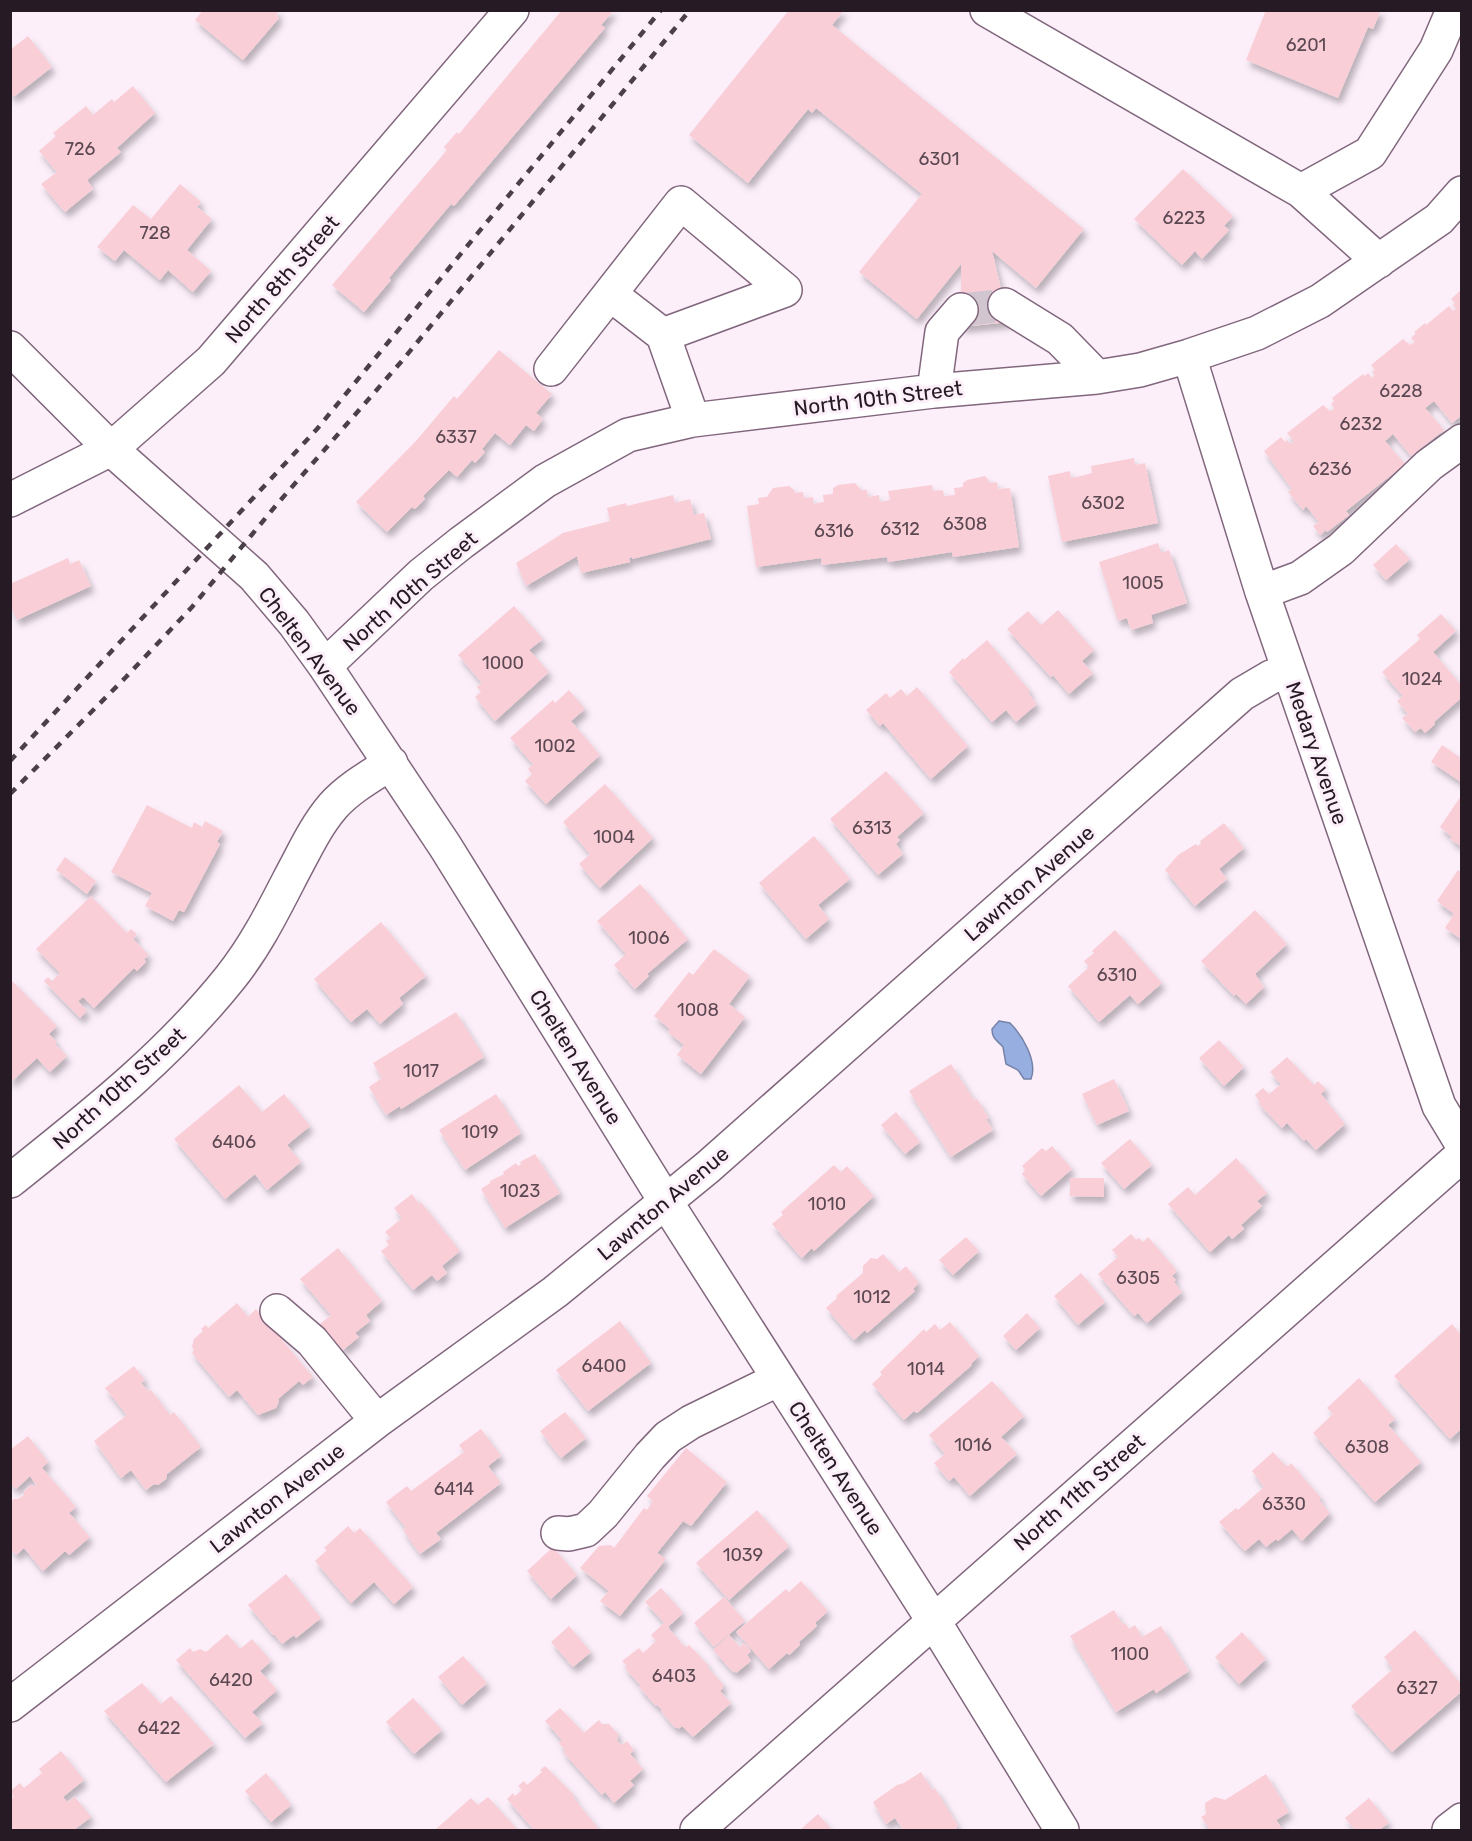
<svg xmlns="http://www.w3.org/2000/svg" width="1472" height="1841" font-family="Rubik,sans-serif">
<defs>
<filter id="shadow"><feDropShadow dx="3.5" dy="6" stdDeviation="3" flood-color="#0004"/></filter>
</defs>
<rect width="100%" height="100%" fill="#fceffa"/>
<path fill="#97aee0" stroke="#7582a8" stroke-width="1.5" d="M999,1021l11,2c12,12 28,38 21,56h-7l-6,-9 -12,-6 -3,-17c-6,-7 -11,-8 -11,-18z"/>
<path fill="#f9ced7" filter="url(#shadow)" d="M203,10h77l-4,5 3,3 -36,42 -48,-40z
M562,10h52l-13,15 4,3 -151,178 -3,-2 -62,74 2,2 -27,32 -32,-27 115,-135 -3,-3 13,-15 2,2z
M789,10h55l-12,15 252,204 -48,59 -44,-37 17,71 -48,5v-63l-44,55 -58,-47 63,-78 -106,-86 -4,5 -4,-4 -60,74 -59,-48z
M1266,10h115l-8,19 -5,-2 -30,71 -92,-38z
M28,36l24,31 -37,29 -2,-1 -3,1v-46z
M133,86l22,27 -38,35 4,4 -34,28 6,9 -28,23 -24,-28 16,-12 -18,-21 17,-15 -3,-3 33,-27 7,9 19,-16 2,3z
M1183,169l50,47 -9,10 5,4 -27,29 -7,-8 -13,14 -48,-46z
M180,184l21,18 -4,5 15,12 -25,31 24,21 -18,21 -25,-22 -8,10 -36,-30 -9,11 -18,-14 36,-42 18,14z
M1461,290v126l-9,7 -18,-22 -9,7 19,22 -33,26 -18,-22 -8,7 20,23 -59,47 3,4 -22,17 -1,-2 -6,5 -7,-9 6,-4 -13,-16 -3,4 -15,-18 4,-3 -28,-38 17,-14 4,5 2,-2 4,4 3,-3 -7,-8 36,-28 7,6 3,-1 1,-2 -3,-4 3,-3 -2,-3 31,-24 2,2 3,-3 4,5 3,-3 -3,-3 3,-2 -4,-5 32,-26 7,6 5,-3 -4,-4 5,-5 -2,-1 11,-9 1,2 23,-19 4,5 3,-2 -3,-4 2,-2 -4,-4z
M499,350l53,44 -16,19 7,6 -9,12 -8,-6 -16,20 -15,-12 -13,16 3,3 -10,11 -3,-3 -15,17 -8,-7 -26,26 2,3 -10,10 -3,-2 -25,25 -31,-30 60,-61 38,-45 3,3z
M1134,458l1,7 10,-2 13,60 -96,19 -14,-66 22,-5 1,7 10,-2 11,-3 -1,-7z
M985,476l3,3 1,4 8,-1 1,7 12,-1 9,59 -66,10 -1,-5 -64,10 -1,-5 -65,8 -1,-7 -65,9 -9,-61 12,-2 -1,-6 9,-1 6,-9 16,-2 5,4v3l9,-1 1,6 9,-1v7l11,-2 -1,-7 10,-1v-6l5,-3 17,-2 6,7h6l1,7 11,-2 1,7 10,-2 -2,-9 44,-6 1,6 10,-1 1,6 11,-1 -1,-7 9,-1v-4l4,-3z
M673,495l2,8 15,-4 4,16 10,-2 7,26 -79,20v-2l-3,1 1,4 -49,11 -4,-17 -51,30 -10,-23 47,-30 47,-12 -3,-13 19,-5 1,3z
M1158,543l3,10 8,-3 18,53 -36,12 2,8 -22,7 -4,-12 -9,3 -19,-59z
M1396,544l14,15 -24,21 -13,-15z
M68,558l2,6 9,-4 12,26 -74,34 -7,-15v-21z
M514,606l29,33 -14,11 20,22 -54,49 -20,-24 6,-5 -4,-5 5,-4 -24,-28z
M1058,610l36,40 -12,11 11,12 -24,21 -16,-19 -2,2 -44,-48 21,-18 13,14z
M1441,614l15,17 -23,21 28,33v13l-27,24 1,2 -10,9 -4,-5 -6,4 -13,-14 6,-4 -11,-13 6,-5 -21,-24 38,-33 -3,-4z
M987,640l43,51 -2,2 9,11 -21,18 -10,-12 -14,12 -43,-50 14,-14 1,2z
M917,687l51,59 -37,33 -48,-56 -3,3 -14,-16 20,-17 4,5 11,-9 6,7z
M569,690l16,19 -14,12 29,34 -54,49 -21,-23 7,-7 -4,-5 5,-5 -23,-26 43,-38 2,3z
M1442,745l19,13v24l-30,-20z
M886,771l38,42 -27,24 3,3 -4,4 7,10 -25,21 -48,-56z
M605,784l48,54 -53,50 -21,-24 11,-10 -27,-32z
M1461,796v50l-11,-7 2,-2 -12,-10z
M147,805l45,23 2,-6 8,5 3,-6 18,10 -6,11 3,2 -36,68 -5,-2 -6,11 -28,-15 7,-13 -41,-21z
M1224,823l20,25 -25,21 8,10 -32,27 -30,-36 13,-15 18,-11 2,2 3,-3 -1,-2z
M814,836l36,43 -32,26 11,14 -23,20 -47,-56z
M65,857l31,24 -9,13 -31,-24z
M1458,870l3,2v67l-16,-11 9,-14 -17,-13z
M640,884l48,55 -41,35 2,2 -14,13 -21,-24 12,-11 -29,-33z
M91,896l36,37 4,-4 6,5 -4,5 16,16 -5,4 2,3 -9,9 -3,-3 -40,40 -11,-11 -5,4 9,10 -7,7 -36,-37 4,-4 4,4 8,-8 -24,-24z
M1255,910l32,34 -32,30 9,13 -18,17 -10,-10 -2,2 -33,-35z
M381,922l45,54 -27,22 4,6 -23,20 -13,-15 -16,13 -37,-43z
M1115,930l47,53 -24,21 -8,-9 -31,27 -31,-36 21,-19 -5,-6 10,-8 -2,-2z
M714,949l36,27 -21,28 16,13 -44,57 -24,-19 7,-10 -16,-13 2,-3 -16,-13 35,-44 4,3z
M10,979l47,47 -8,8 8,8 -2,2 12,12 -17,16 -13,-14 -27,25z
M456,1012l28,45 -83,52 -1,-3 -14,9 -17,-28 13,-9 -9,-15z
M1219,1040l25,27 -20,19 -25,-28z
M1287,1057l27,28 4,-4 8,8 -5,5 24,30 -29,26 -10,-11 -2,2 -17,-18 -5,5 -23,-24 1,-2 -5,-7 8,-7 6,6 12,-10 -11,-12z
M951,1064l23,36 3,-1 12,19 -3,1 7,11 -42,27 -42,-66z
M1114,1079l15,32 -32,14 -15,-31z
M239,1085l23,27 22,-18 26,32 -23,19 14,17 -34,28 -12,-16 -30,25 -51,-60z
M496,1094l25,39 -56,37 -26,-40z
M896,1112l24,30 -15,12 -24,-29z
M1130,1139l22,26 -28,24 -23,-26z
M1052,1146l20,23 -31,27 -19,-22 3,-4 -3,-4 20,-18 4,3z
M535,1154l25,39 -55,35 -24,-39 9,-6v-2l14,-7 -1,-2 13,-9 2,3 3,-2 -1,-2z
M1236,1158l31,35 -10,8 5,5 -21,19 3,4 -12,10 -3,-4 -19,17 -42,-48 20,-17 7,8z
M834,1165l7,7 6,-6 27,30 -60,55 -2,-3 -10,10 -30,-34 11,-9 -2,-3z
M1070,1178h34v19l-34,-1z
M412,1194l7,10 2,-2 39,49 -18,15 5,7 -10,8 -5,-6 -19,15 -32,-39 8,-6 -3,-4 5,-3 -6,-6 17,-14 -8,-10z
M1131,1234l5,6 3,-2 4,4 5,-5 29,34 -5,5 4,4 -2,2 8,10 -35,31 -9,-10 -4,3 -36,-42 20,-17 -6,-7z
M966,1237l13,14 -26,24 -14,-15z
M338,1248l44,53 -16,14 4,6 -15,12 4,4 -16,13 -23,-26 11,-9 -31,-36z
M883,1254l16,18 7,-6 13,17 -6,6 2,2 -48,42 -2,-3 -11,10 -28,-32 11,-10 -1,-2 27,-23v-7l8,-8 6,1z
M1081,1273l24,29 -27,23 -24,-29z
M237,1303l11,14 8,-8 57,68 -10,8 -4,-4 -21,18 1,2 -3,7 -18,7 -21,-25 -8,7 -37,-44 2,-2 -2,-5 2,-7 9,-8 -2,-2 5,-4 2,3z
M1027,1313l13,15 -24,22 -13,-14z
M620,1321l31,42 -63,48 -32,-41z
M950,1322l29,34 -8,8 1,1 -55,48 -3,-2 -10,9 -32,-36 10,-9 -2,-3 44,-43 2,3 9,-8 5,6z
M1452,1324l9,11v94l-11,10 -56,-63z
M134,1366l11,14 -4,3 7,8 3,-1 19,25 4,-3 27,35 -34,27 -1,5 -8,6 -4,-1 -8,6 -15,-20 -10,8 -27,-37 33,-26 -22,-27z
M1359,1378l36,41 -7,6 33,37 -46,40 -62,-69 20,-19 -6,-6z
M992,1381l32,35 -23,21 16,17 -47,42 -16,-19 -5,4 -15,-18 11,-9 -16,-19z
M565,1412l21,26 -25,20 -21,-27z
M481,1429l20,27 -13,10 13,17 -65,50 5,6 -21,15 -17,-24 3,-2 -20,-26 21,-16 4,5 53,-39 -5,-7z
M28,1436l20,26 -6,6 34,39 -7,6 21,24 -21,18 -4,-4 -22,20 -19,-23 -8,7 -6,-7v-46l4,-3h4l6,-4v-4l7,-6 4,2 1,-2 -6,-9 -14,13 -6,-6v-33z
M686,1448l41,34 -36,44 -8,-5 -26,32 9,6 -46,57 -20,-15 9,-10 -29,-23 19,-22 12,-1 3,3 30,-40 3,2 6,-9 -6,-5z
M1273,1452l12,13 3,1 3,-3 30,35 -2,2 11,13 -28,28 -10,-12 -14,12 -2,-2 -10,8 -7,-8 -14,12 -26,-29 17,-14 2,2 26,-23 -12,-16z
M757,1510l32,36 -60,54 -33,-37z
M348,1526l6,7 6,-5 53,59 -19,17 -20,-22 -23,21 -36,-42 12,-11 -3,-2z
M553,1547l24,28 -26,24 -24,-28z
M286,1574l35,44 -25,20 -2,-3 -12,9 -8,-10 -1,1 -25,-30z
M801,1581l27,30 -13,12 2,3 -18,16 1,3 -11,10 -2,-2 -18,16 -33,-37 50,-43 3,3z
M661,1588l22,25 -15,14 -23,-25z
M724,1597l21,24 -31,26 -20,-24z
M1114,1610l9,15 2,-2 4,6 6,-4 7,12 19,-11 28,45 -33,22 -2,-4 -38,23 -46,-76z
M664,1623l20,23 3,1 2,-2 20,21 -1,2 16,17 -2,1 1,2 -3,3 11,12 -38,34 -11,-11 -3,3 -2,-2 -2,1 -14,-17 1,-1 -5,-5 -1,1 -17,-19 2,-1 -16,-18 2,-2 -5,-5 17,-13 4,5 13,-12 -5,-6z
M569,1626l22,26 -18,15 -22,-25z
M1415,1630l46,54v8l-69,60 -41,-46 42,-37 -9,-12z
M1242,1632l24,27 -27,25 -24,-27z
M227,1634l13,15 12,-10 19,22 -11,10 17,19 -25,22 11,11 -18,15 -69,-78 14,-12 3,4 7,-3 6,3z
M729,1635l11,12 4,-4 7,8 -4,4 4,6 -15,12 -1,-2 -2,1 -20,-22z
M463,1656l24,27 -25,22 -24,-28z
M142,1683l19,21 10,-8 43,48 -48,38 -62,-71z
M413,1698l29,32 -28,24 -28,-32z
M560,1708l24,25 15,-13 3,4h7l9,10 -1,7 5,4 5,-4 7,9 -4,4 13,15 -13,12 4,4 -20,18 -9,-11 -3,3 -39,-43 2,-2 -6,-7 3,-3 -17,-19z
M61,1751l23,29 -21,17 4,5 8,-5 16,20 -17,13h-64v-30l4,-3 -4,-6 10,-8 4,5 18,-15 -3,-4z
M545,1766l30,30 -2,1 25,31 -3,2h-61l-27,-31 6,-6 2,3 7,-6 -4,-4 6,-5 3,4 15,-13 -2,-2z
M921,1772l11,18 3,-2 23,38 -2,2 1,2h-54l-8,-12 -9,6 -13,-22 24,-17 7,-2z
M266,1773l25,32 -20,17 -26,-31z
M1266,1774l23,38 -13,8 7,10h-73l-9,-13 5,-3 -1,-11 10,-6 10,3z
M488,1797l30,33h-80l-2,-1 35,-31 7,7z
M1369,1798l20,25 -10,7h-24l-10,-12z
M818,1814l14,16h-32z"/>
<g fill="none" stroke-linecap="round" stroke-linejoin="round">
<path stroke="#d1c5cf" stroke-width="33" stroke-dasharray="33 16" stroke-linecap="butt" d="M961,310l44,-5"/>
<defs>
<path id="minor" d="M987,10l314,181 78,70
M1301,191l69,-38 66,-103 17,-40
M610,294l53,41
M1005,305l55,34 37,38
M10,348l101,101 143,127 40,47 31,43 120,180 221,356 267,418 129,210
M1189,356l73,236 177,514 23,38
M551,369l130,-166 104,87 -122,45 30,85
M934,391l8,-59 19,-22
M10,500l101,-51 100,-88 301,-351
M1262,592l38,-14 41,-29 88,-84 33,-24
M325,666l96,-91 40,-32 84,-62 83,-46 65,-15 241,-29 163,-14 43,-7 49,-14 68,-23 63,-32 119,-82 23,-26
M10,1181c80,-64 156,-123 220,-203 25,-31 43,-67 61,-102 13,-24 24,-49 42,-70 16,-18 38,-30 58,-43
M277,1311l35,30 65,80
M558,1533l11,1 17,-4 17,-16 47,-58 18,-19 23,-15 88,-43
M10,1705l367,-284 178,-129 153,-125 534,-473 29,-17 18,-6
M697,1830l765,-675
M1449,1830l13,-10"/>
</defs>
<use href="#minor" stroke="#81667d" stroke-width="36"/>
<use href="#minor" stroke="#fff" stroke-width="33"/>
<path stroke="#4b404a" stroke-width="4.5" stroke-dasharray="8 8" stroke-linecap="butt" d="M10,761l307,-332 344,-419
M10,794l116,-117 66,-70 86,-104 123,-141 289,-352"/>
</g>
<g text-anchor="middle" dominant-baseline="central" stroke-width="6" stroke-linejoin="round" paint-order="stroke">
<g font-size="18" fill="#5b4852">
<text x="1306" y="45">6201</text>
<text x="80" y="149">726</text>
<text x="939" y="159">6301</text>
<text x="1184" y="218">6223</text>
<text x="155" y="233">728</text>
<text x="1401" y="391">6228</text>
<text x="1361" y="424">6232</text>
<text x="456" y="437">6337</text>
<text x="1330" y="469">6236</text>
<text x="1103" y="503">6302</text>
<text x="965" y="524">6308</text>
<text x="900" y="529">6312</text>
<text x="834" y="531">6316</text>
<text x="1143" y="583">1005</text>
<text x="503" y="663">1000</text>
<text x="1422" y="679">1024</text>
<text x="555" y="746">1002</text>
<text x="872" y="828">6313</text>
<text x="614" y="837">1004</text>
<text x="649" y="938">1006</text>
<text x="1117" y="975">6310</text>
<text x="698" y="1010">1008</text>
<text x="421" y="1071">1017</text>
<text x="480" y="1132">1019</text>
<text x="234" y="1142">6406</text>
<text x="520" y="1191">1023</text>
<text x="827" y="1204">1010</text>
<text x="1138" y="1278">6305</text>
<text x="872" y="1297">1012</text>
<text x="604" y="1366">6400</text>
<text x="926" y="1369">1014</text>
<text x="973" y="1445">1016</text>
<text x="1367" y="1447">6308</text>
<text x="454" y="1489">6414</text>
<text x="1284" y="1504">6330</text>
<text x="743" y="1555">1039</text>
<text x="1130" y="1654">1100</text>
<text x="674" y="1676">6403</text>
<text x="231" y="1680">6420</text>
<text x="1417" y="1688">6327</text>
<text x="159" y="1728">6422</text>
</g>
<g font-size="21" fill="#261b25" stroke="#fceffa">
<text transform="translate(282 279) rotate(-49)">North 8th Street</text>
<text transform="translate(878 398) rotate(-7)">North 10th Street</text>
<text transform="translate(410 591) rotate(-41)">North 10th Street</text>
<text transform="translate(310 651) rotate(53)">Chelten Avenue</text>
<text transform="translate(1317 753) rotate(71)">Medary Avenue</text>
<text transform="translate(1029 883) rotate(-41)">Lawnton Avenue</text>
<text transform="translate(576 1057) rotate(58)">Chelten Avenue</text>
<text transform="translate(119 1088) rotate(-42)">North 10th Street</text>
<text transform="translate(663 1203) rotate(-40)">Lawnton Avenue</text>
<text transform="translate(836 1468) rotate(57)">Chelten Avenue</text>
<text transform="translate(1079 1492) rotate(-41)">North 11th Street</text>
<text transform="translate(277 1498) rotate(-38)">Lawnton Avenue</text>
</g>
</g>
<rect width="1472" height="1841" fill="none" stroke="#261b25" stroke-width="24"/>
</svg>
